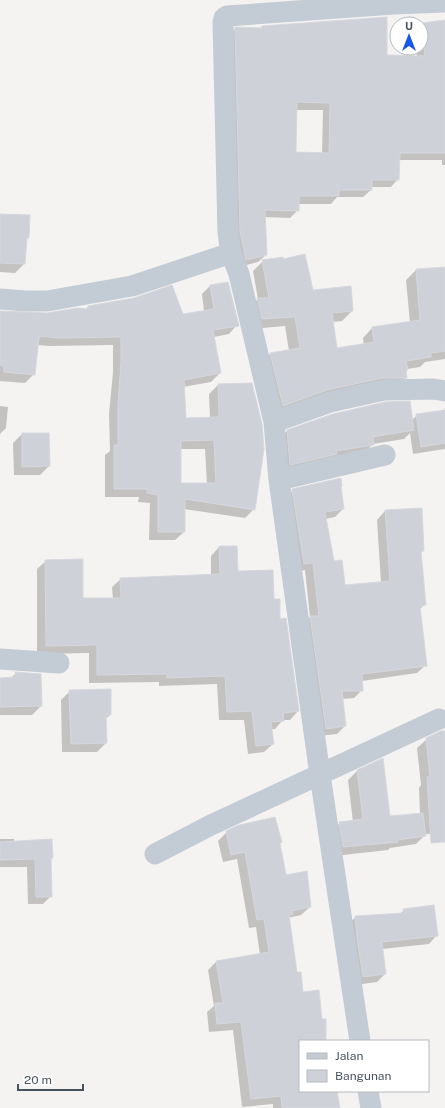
<svg xmlns="http://www.w3.org/2000/svg" width="445" height="1108" font-family="'Public Sans',sans-serif">
<rect width="100%" height="100%" fill="#f5f3f2"/>
<path fill="#0003" fill-rule="evenodd" d="M445,22v143h-3v-5h-43l-1,19 -7,8h-20v3l-8,7h-26l-6,7h-33v6l-8,8 -26,-1 2,38 -8,7 -19,5 -11,-231 8,-8 24,1 2,-2 124,29 31,1 -1,-9h5v-23zM296,110h27l-1,44 -27,-1z
M0,215l28,23 -3,3 -1,23 -9,9 -15,-1z
M283,260l29,31 40,20 -10,10 -10,1 4,27 28,-4 -1,-7 9,-10 38,-5 -4,-43 10,-10 29,-2v91l-20,3 -5,5 -13,2 -2,3 1,5 -10,10 -123,28 -12,-51 9,-10 19,-3 -4,-25 -33,3 -4,-20 10,-10 -5,-28 10,-10z
M210,286l27,39 -8,9 -15,3 6,36 -9,9 -28,5 2,32 25,-1 -1,-24 9,-9 36,124 -9,9 -61,-9v23l-9,8h-26l1,-37 -12,-1 1,-5h-34v-42l5,-4 -1,-37 4,-42v-27l-64,1 -12,-1 -3,29 -9,9 -25,-2v-69l47,2 38,-4 3,-3 95,8 21,-4 -2,-17zM180,449h25l2,35h-27z
M0,406l8,1 -2,21 -6,6z
M445,408v41l-32,5 -3,-21 -6,6 -31,5 -9,9 -83,21 -3,-34 9,-9 125,-11 5,-5 26,-4z
M22,434h26l1,32 -9,9h-26l-1,-32z
M340,488l3,21 -8,8 -10,2 8,43 11,24 37,-3 -4,-63 8,-9 38,39 -3,4 4,51 -5,5 7,55 -9,8 -55,8v9l-8,8 -12,1 3,27 -8,8 -19,2 -16,-111 8,-8 -5,-47 -9,2 -11,-74 8,-8z
M219,547l18,25 36,28 6,20 19,91 -8,9h-7l-8,9h-4l2,15 -9,8 -16,2 -4,-34h-25l-2,-36 -58,2v-4l-70,1v-30l-52,1v-85l9,-8 36,38h31l-1,-12 9,-8 90,-3v-20z
M16,673l24,2 1,31 -9,9h-32v-36h10z
M70,691l40,24 -5,4 1,24 -9,9h-35l-1,-52z
M445,732v101l-20,1v1l-9,9 -26,4 -2,2 -54,6 -3,-24 9,-9 13,-1 -5,-42 9,-9 32,46 31,-3 -1,-26 2,-3 -4,-37 10,-9z
M227,832l52,12 6,32 25,31 -9,8 -13,3 8,55 6,20 19,27 4,21h-25v50h42l-6,1 3,16h-66v-4l-31,3 -9,-77 -24,2 -2,-20 7,-6 -6,-36 8,-8 44,-7 -4,-28 -7,1 -12,-69 -14,3 -5,-21z
M0,839h14v4l38,14 -2,3 1,36 -8,8h-15l-1,-37h-27z
M404,910l33,25 -8,9 -47,5 3,25 -8,8 -22,3 -8,-60 9,-8 44,-3z"/>
<path fill="#ced1d8" stroke="#d6d8de" fill-rule="evenodd" d="M387,17v38l38,1 -3,-33 23,-3v133h-45l-1,27h-27v10h-33v6h-40v15l-34,-1 2,45 -21,5 -6,-28 -5,-205 27,1v-2zM297,102l33,1 -1,50 -33,-1z
M0,214l30,1 -1,23h-2l-2,26 -25,-1z
M305,254l8,36 38,-4 2,25 -21,2 5,35 37,-6 -2,-15 48,-7 -4,-51 29,-2v84l-14,2v4l-25,4 2,9h-2l1,8h-25l-55,12 -44,16 -13,-53 30,-5 -5,-31 -33,2 -5,-21h12l-7,-38 21,-3v2z
M228,282l11,44 -26,4 8,43 -37,7 2,38 33,-1 -1,-33 34,-1 10,41 2,25 -9,61 -70,-11v33h-27v-37l-11,-2v-4h-33v-44h4v-41l3,-41v-26l-62,1 -19,-2v2l-1,-1 -4,38 -31,-3v-6l-4,-1v-54l47,2 30,-5 11,1v-3l46,-8 38,-13 11,29 31,-5 -4,-24zM214,440l2,43h-35v-42z
M410,401l4,29 -41,7 1,8 -38,6 1,3 -47,11 -3,-35 46,-16 52,-12z
M445,410v33l-24,4 -5,-33z
M22,433h27l1,33 -28,1z
M341,478l1,8 -1,1 3,22 -19,3 9,49 8,-1 3,25 45,-4 -5,-71 37,-2 2,43h-3l5,54 -6,1 7,60 -65,8 1,17h-21l4,35 -20,3 -16,-113h9l-6,-53 -9,1 -12,-75z
M219,546h18l1,25 35,-1 1,29h6v20l6,-1 13,93 -16,2 1,8 -13,1 3,22 -18,2 -4,-35 -25,1 -2,-36 -58,2v-4l-70,1v-30l-51,1 -1,-86 38,-1v39h38l-1,-20 100,-4z
M15,672l26,2 1,32 -42,1v-29l16,-1z
M111,689v26h-5l1,28 -36,1 -2,-54z
M441,731h4v111l-14,1 -4,-66h3l-4,-39z
M383,758l7,58 33,-3 3,23 -29,4 1,2 -55,5 -4,-25 24,-3 -6,-49z
M275,817l7,25 -2,1 6,32 21,-4 4,36 -19,4 1,3 -4,1 8,57h4l2,20 16,-2 3,29h4v22h-26v50h37l3,17h-58l-1,-12 -30,3 -10,-77 -24,2 -2,-21h8l-7,-42 53,-9 -5,-33 -7,1 -12,-68 -14,3 -5,-24 13,-6z
M52,839l1,19h-2l1,39h-16l-1,-38 -35,1v-18z
M434,905l4,31 -56,6 4,32 -23,3 -6,-39 -2,-22 49,-3 -1,-4z"/>
<g fill="none" stroke-linecap="round" stroke-linejoin="round">
<path stroke="#c3cbd4" stroke-width="21" d="M231,253l8,21 35,148 5,58 41,295 40,266
M0,299l26,2h21l85,-15 99,-33 -3,-20 -5,-211 1,-4 3,-2 167,-12 51,-2
M274,422l56,-20 54,-12 49,-1 12,2
M279,480l106,-25
M0,659l59,4
M155,854l56,-29 228,-106
M368,1091l3,17"/>
</g>
<rect x="299" y="1040" width="130" height="52" fill="#ffffff" stroke="#b6babf"/>
<rect x="307" y="1053" width="20" height="6" fill="#c3cbd4" stroke="#b6babf"/>
<text x="335" y="1060" font-size="12" fill="#495360">Jalan</text>
<rect x="307" y="1070" width="20" height="12" fill="#ced1d8" stroke="#b6babf"/>
<text x="335" y="1080" font-size="12" fill="#495360">Bangunan</text>
<g transform="translate(409 36)"><circle r="19" fill="#ffffff" stroke="#b6babf"/>
<path d="M0-3L7 15L0 10L-7 15Z" fill="#1858e9"/>
<text y="-6" font-size="11" font-weight="bold" text-anchor="middle" fill="#495360">U</text>
</g>
<path d="M18 1084v6h65v-6" fill="none" stroke="#495360" stroke-width="2"/>
<text x="24" y="1084" font-size="12" fill="#495360" stroke="#ffffff" stroke-width="3" paint-order="stroke">20 m</text>
</svg>
